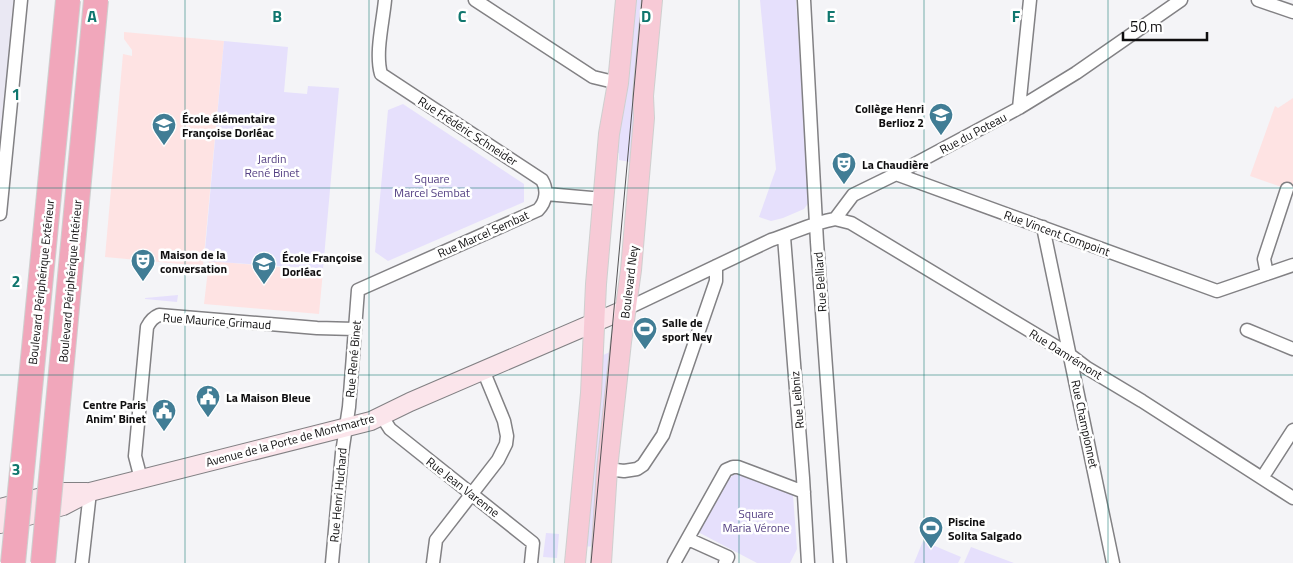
<svg xmlns="http://www.w3.org/2000/svg" width="1293" height="563" font-family="'Titillium Web',sans-serif">
<rect width="100%" height="100%" fill="#f4f4f7"/>
<path fill="#eae8f3" d="M0,0h18l-18,211z"/>
<path fill="#fee3e3" d="M124,32l100,9 -21,225 -98,-9 18,-203 9,2v-6l-8,-11z
M1293,98v93l-43,-15 25,-70 3,2z
M209,261l114,10 -4,43 -115,-10z"/>
<path fill="#e6e0fc" d="M633,0h12l-9,154 -5,-1 -1,9 -11,-2v-7l-6,-1z
M760,0h36l13,202 -5,7 -21,9 -12,3 -12,-4 17,-48z
M224,41l64,6 -4,45 23,2 1,-8 31,2 -16,181 -119,-8z
M403,104l121,80v18l-136,59 -13,-9 13,-142z
M178,295l-1,7 -32,-3v-1z
M612,351l-15,196 -16,-1 20,-190z
M739,474l54,21 4,54 -7,14h-33l-59,-31 30,-52 5,-5z
M546,533l13,1 -2,24 -14,-1z
M923,541l38,16 -3,6h-44z
M971,547l43,16h-50z"/>
<g fill="none" stroke-linecap="round" stroke-linejoin="round">
<defs>
<path id="street" d="M475,0l118,77 25,6
M804,0l13,242 23,321
M1258,0l35,12
M1019,108l11,-108
M896,174l321,117 76,-26
M546,194l57,5
M0,214l21,-214
M835,219l16,4 219,132 17,13 55,33 151,97
M1043,227l70,336
M784,237l19,241 5,85
M1267,274l-3,-15 23,-70
M626,309l145,-69c22,-7 41,-17 64,-21l18,-24 43,-21 123,-66 57,-35 105,-73
M1247,330l46,19
M381,415l9,14 143,114 -2,20
M607,469l17,2 13,-2 6,-4 20,-30 53,-154v-15
M1262,478l31,-48
M141,479l-6,-23 12,-129c3,-6 7,-10 12,-12l158,13 38,1
M688,539l40,18 -3,6
M82,563l8,-71
M332,563l10,-110 7,-46 9,-117 180,-80c8,-8 10,-20 4,-30l-161,-106c-6,-21 2,-52 4,-74
M433,563l3,-23 62,-80 8,-16 1,-8 -3,-15 -21,-51
M674,563l52,-93 7,-3h5l66,25"/>
<path id="secondary" d="M0,508l61,-16h26
M0,524l63,-18 27,-14 281,-71 39,-19 216,-93"/>
<path id="primary" d="M575,563l16,-170 5,-109 11,-127 2,-23 9,-51 8,-83
M601,563l6,-94 14,-127 10,-72 13,-152 -1,-22 9,-96"/>
</defs>
<use href="#street" stroke="#828184" stroke-width="15"/>
<use href="#secondary" stroke="#828184" stroke-width="20"/>
<use href="#primary" stroke="#cfcfcf" stroke-width="22"/>
<use href="#street" stroke="#fff" stroke-width="12"/>
<use href="#secondary" stroke="#fbe5eb" stroke-width="18"/>
<use href="#primary" stroke="#f7cad6" stroke-width="20"/>
<path stroke="#555456" stroke-width="1" d="M591,563l51,-563"/>
<defs>
<path id="highway-bridge" d="M13,563l55,-563
M43,563l53,-563"/>
</defs>
<use href="#highway-bridge" stroke="#cfcfcf" stroke-width="26" stroke-linecap="butt"/>
<use href="#highway-bridge" stroke="#f1a7bb" stroke-width="24"/>
</g>
<path fill="none" stroke="#0f766e" stroke-width="1" stroke-opacity="0.55" d="M185,0v563M369,0v563M554,0v563M739,0v563M924,0v563M1108,0v563M0,188h1293M0,375h1293"/>
<defs>
<symbol id="school-pin" viewBox="-11 -11 22 30"><path d="M0 17L-7.5 6A9.5 9.5 0 1 1 7.5 6Z" fill="#417d95" stroke="#fff"/><path d="M0-5L7-2L0 1L-7-2ZM-4 1L0 2.5L4 1V4Q0 6-4 4Z" fill="#fff"/></symbol>
<symbol id="theatre-pin" viewBox="-11 -11 22 30"><path d="M0 17L-7.5 6A9.5 9.5 0 1 1 7.5 6Z" fill="#417d95" stroke="#fff"/><path d="M-5-5.5Q0-4 5-5.5V0Q5 5 0 6Q-5 5-5 0ZM-3.3-2.5H-1v1.5H-3.3ZM1-2.5H3.3v1.5H1ZM-2.8 1Q0 5.5 2.8 1Z" fill="#fff"/></symbol>
<symbol id="stadium-pin" viewBox="-11 -11 22 30"><path d="M0 17L-7.5 6A9.5 9.5 0 1 1 7.5 6Z" fill="#417d95" stroke="#fff"/><path d="M0-5a6.5 5 0 1 0 0 10a6.5 5 0 1 0 0-10ZM-3.5-1.8h7v3.6h-7Z" fill="#fff"/></symbol>
<symbol id="civic-pin" viewBox="-11 -11 22 30"><path d="M0 17L-7.5 6A9.5 9.5 0 1 1 7.5 6Z" fill="#417d95" stroke="#fff"/><path d="M-.6-6.5H3V-4.5H.6V-3L4-1V1h2V6H-6V1h2V-1L-.6-3ZM-1.2 2.5V6h2.4V2.5Z" fill="#fff"/></symbol>
</defs>
<g fill-rule="evenodd">
<use href="#school-pin" x="927" y="101" width="28" height="38"/>
<use href="#school-pin" x="150" y="111" width="28" height="38"/>
<use href="#theatre-pin" x="830" y="150" width="28" height="38"/>
<use href="#theatre-pin" x="129" y="247" width="28" height="38"/>
<use href="#school-pin" x="250" y="250" width="28" height="38"/>
<use href="#stadium-pin" x="631" y="315" width="28" height="38"/>
<use href="#civic-pin" x="194" y="383" width="28" height="38"/>
<use href="#civic-pin" x="150" y="397" width="28" height="38"/>
<use href="#stadium-pin" x="917" y="514" width="28" height="38"/>
</g>
<g text-anchor="middle" dominant-baseline="central" stroke-width="5" stroke-linejoin="round" paint-order="stroke">
<g font-size="12" font-weight="bold" fill="#0f0e0f" stroke="#fff" text-anchor="start">
<text x="924" y="108" text-anchor="end">Collège Henri<tspan x="924" dy="14">Berlioz 2</tspan></text>
<text x="182" y="118">École élémentaire<tspan x="182" dy="14">Françoise Dorléac</tspan></text>
<text x="862" y="164">La Chaudière</text>
<text x="160" y="254">Maison de la<tspan x="160" dy="14">conversation</tspan></text>
<text x="282" y="257">École Françoise<tspan x="282" dy="14">Dorléac</tspan></text>
<text x="662" y="322">Salle de<tspan x="662" dy="14">sport Ney</tspan></text>
<text x="226" y="397">La Maison Bleue</text>
<text x="146" y="404" text-anchor="end">Centre Paris<tspan x="146" dy="14">Anim' Binet</tspan></text>
<text x="948" y="521">Piscine<tspan x="948" dy="14">Solita Salgado</tspan></text>
</g>
<g font-size="12" fill="#0f0e0f" stroke="#fff">
<text transform="translate(468 131) rotate(33)">Rue Frédéric Schneider</text>
<text transform="translate(973 133) rotate(-28)">Rue du Poteau</text>
<text transform="translate(1057 233) rotate(20)">Rue Vincent Compoint</text>
<text transform="translate(483 234) rotate(-24)">Rue Marcel Sembat</text>
<text transform="translate(70 281) rotate(-85)">Boulevard Périphérique Intérieur</text>
<text transform="translate(41 282) rotate(-84)">Boulevard Périphérique Extérieur</text>
<text transform="translate(629 282) rotate(-83)">Boulevard Ney</text>
<text transform="translate(820 282) rotate(-94)">Rue Belliard</text>
<text transform="translate(217 321) rotate(4)">Rue Maurice Grimaud</text>
<text transform="translate(1066 354) rotate(32)">Rue Damrémont</text>
<text transform="translate(353 359) rotate(-85)">Rue René Binet</text>
<text transform="translate(797 400) rotate(-95)">Rue Leibniz</text>
<text transform="translate(1085 424) rotate(78)">Rue Championnet</text>
<text transform="translate(290 440) rotate(-15)">Avenue de la Porte de Montmartre</text>
<text transform="translate(463 487) rotate(38)">Rue Jean Varenne</text>
<text transform="translate(338 495) rotate(-85)">Rue Henri Huchard</text>
</g>
<g font-size="12" fill="#533f82" stroke="#fff">
<text x="272" y="158">Jardin<tspan x="272" dy="14">René Binet</tspan></text>
<text x="432" y="178">Square<tspan x="432" dy="14">Marcel Sembat</tspan></text>
<text x="756" y="513">Square<tspan x="756" dy="14">Maria Vérone</tspan></text>
</g>
</g>
<g font-size="16" text-anchor="middle" font-weight="bold" fill="#0f766e" stroke="#fff" stroke-width="5" stroke-linejoin="round" paint-order="stroke">
<text x="92" y="22">A</text>
<text x="277" y="22">B</text>
<text x="462" y="22">C</text>
<text x="646" y="22">D</text>
<text x="831" y="22">E</text>
<text x="1016" y="22">F</text>
<text x="16" y="100">1</text>
<text x="16" y="287">2</text>
<text x="16" y="475">3</text>
</g>
<path d="M1123 32v8h84v-8" fill="none" stroke="#0f0e0f" stroke-width="2.5"/>
<text x="1130" y="32" font-size="15" fill="#0f0e0f" stroke="#ffffff" stroke-width="4" paint-order="stroke">50 m</text>
</svg>
